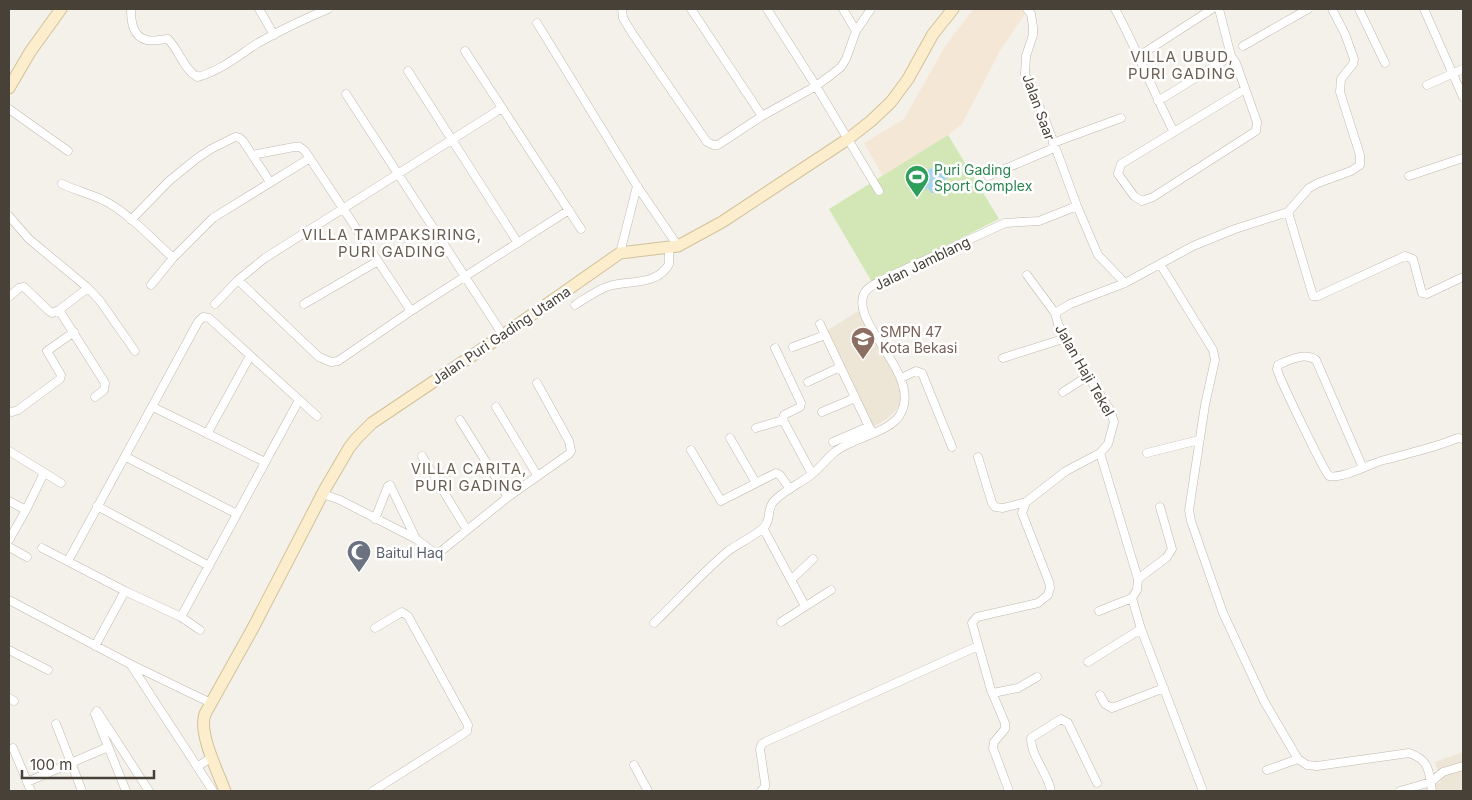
<svg xmlns="http://www.w3.org/2000/svg" width="1472" height="800" font-family="Inter,sans-serif">
<rect width="100%" height="100%" fill="#f4f1ea"/>
<path fill="#f5e7d6" d="M973,9h52l2,2 -27,40 -38,73 -14,11 -65,41 -19,-33 40,-24 40,-71z"/>
<path fill="#ede5d5" d="M860,310l43,78v10l-6,11 -9,9 -16,10 -47,-96z
M1463,752v39h-41l19,-9 -6,-20z"/>
<path fill="#d2e7b5" d="M948,135l51,84 -127,63 -43,-73z"/>
<path fill="#a9d5ee" d="M942,161l9,15 -8,5c0,7 -3,13 -12,12l-3,-5 -6,3 -8,-12z"/>
<g fill="none" stroke-linecap="round" stroke-linejoin="round">
<defs>
<path id="street" d="M131,9c0,11 1,28 16,31 6,2 14,-1 21,-1 11,11 15,29 29,38 22,-5 42,-22 61,-34 23,-13 46,-24 70,-34
M259,9l15,26
M622,9l1,9 9,15 75,109 6,3h5l44,-29 54,-30 15,-11 10,-8 5,-8 10,-28 15,-22
M691,9l71,107
M767,9l49,77 63,105
M843,9l13,22
M1027,9l4,5 2,13v8l-7,21 -1,18 21,48 31,84 21,49 27,28
M1115,9c22,40 38,83 59,123
M1359,9l26,54
M1424,9l39,88
M537,23l100,163 41,60
M1243,46l65,-37
M465,51l116,178
M1139,56l73,-47
M1231,56l5,7 21,59 -1,9 -103,66 -11,4 -8,-5 -16,-22 3,-10 124,-75
M408,71l110,172
M1427,85l36,-16
M346,94l157,241
M1158,101l73,-45 -12,-47
M502,108l-237,150 -27,22 81,77 12,5 7,-1 73,-50 158,-101
M9,109l59,42
M1053,143l68,-25
M252,155l42,-8h6l5,4 106,160
M988,176l66,-28
M1409,176l54,-18
M62,184c13,6 28,10 41,16 26,13 48,38 70,58
M1288,212l25,84h5l87,-40 8,3 9,34 5,1 36,-17
M9,216l20,23 59,49 12,13 35,50
M131,220l38,-39 27,-22 15,-10 24,-12 5,1 3,3 27,41
M620,253l17,-67
M1160,264l53,86 2,10 -10,45 -16,105 2,11 32,92 41,88 34,58 9,6 10,1 92,-13c21,7 20,19 23,38
M1027,275l28,38
M151,285l22,-27 40,-40 97,-60
M88,288l-29,22 46,73 -1,7 -9,7
M9,297l10,-9 5,-1 25,24 3,2 7,-3
M215,304l23,-24
M304,304l74,-43
M575,305c11,-7 22,-15 34,-19 20,-6 48,0 60,-22v-17
M820,324l52,109
M793,347l32,-12
M775,348l26,55 -1,4 -16,8 -1,5
M1003,358l63,-20
M901,378l15,-7 6,2 30,74
M808,382l32,-15
M1063,392l25,-16
M153,407l112,55
M496,407l41,68
M9,411l3,1 6,-2 42,-31 1,-4 -14,-24 27,-19
M822,412l33,-14
M460,420l48,77
M756,428l27,-8 29,54
M207,434l43,-78
M730,438l26,45
M833,442l35,-15
M691,450l30,51 55,-28 4,2 10,14
M9,451l52,32
M1100,453l38,126 -1,11 -5,8 9,31 62,162
M1147,453l52,-13
M422,456l45,74
M126,457l111,57
M978,457l14,46 3,4 8,1 23,-6
M1363,468l-47,-108c-11,-8 -27,0 -38,5 0,2 -1,3 -1,4 1,7 47,102 52,107 14,3 40,-12 55,-16 25,-7 50,-12 74,-22l5,1
M323,494l17,6 76,39 19,14 5,-1 68,-55 61,-43 2,-3 -2,-10 -32,-58
M9,501l17,9
M97,506l112,60
M375,519l13,-33 2,-1 26,54
M763,528l42,78
M9,540l17,-30 18,-37
M9,547l18,10
M42,548l83,43 56,26 19,13
M68,561l130,-239 5,-5 6,1 108,98
M792,579l21,-20
M1138,579l29,-22 5,-8 -12,-42
M9,600l121,64 81,39
M1099,611l33,-13
M181,617l118,-217
M781,622l50,-32
M654,623c25,-24 48,-50 74,-72 11,-8 25,-14 35,-23 9,-7 3,-19 11,-27 11,-11 25,-17 37,-26 9,-7 16,-17 25,-24 17,-13 56,-19 65,-38 21,-40 -54,-91 -36,-121 4,-6 14,-10 19,-13l121,-56 34,-2 38,-15
M95,646l30,-55
M9,650l39,20
M1088,662l53,-33
M131,665l82,126
M993,693l25,-5 19,-11
M1100,695l5,9 7,4 52,-20
M9,698l5,3
M56,724l26,67
M13,748l18,43
M634,765l14,26
M197,767l15,-10
M1267,770l31,-11
M27,782l81,-35
M126,791l-31,-77 2,-3 52,80
M373,791l90,-57 4,-3 1,-6 -60,-109 -6,-4 -27,16
M761,791l4,-4v-4l-5,-34 2,-5 5,-3 211,-95
M1009,791l-16,-43 1,-6 11,-13v-6l-14,-33 -19,-67 5,-6 61,-14 10,-8 2,-7 -1,-6 -27,-69 4,-11 40,-31 34,-18 8,-9 6,-22 -4,-12 -22,-34 -30,-52 -3,-11 15,-9 55,-21 68,-37 42,-17 53,-17 21,-24 9,-5 33,-12 9,-6v-10l-20,-63 1,-13 12,-15 1,-5 -9,-25 -13,-25
M1051,791c-3,-18 -20,-34 -20,-53l30,-19 7,4 29,60
M1400,791l31,-9 12,-10 20,-6"/>
<path id="secondary" d="M9,88l21,-36 31,-43
M225,791c-7,-19 -27,-58 -20,-77l48,-86 72,-139 24,-41 7,-9 16,-16 131,-88 117,-82 58,-7 44,-24 126,-83 23,-18 20,-19 17,-23 25,-45 20,-25"/>
</defs>
<use href="#street" stroke="#c0b8ad" stroke-width="9"/>
<use href="#secondary" stroke="#d2c19b" stroke-width="13"/>
<use href="#street" stroke="#fff" stroke-width="8"/>
<use href="#secondary" stroke="#fceecc" stroke-width="11"/>
</g>
<defs>
<symbol id="stadium-pin" viewBox="-11 -11 22 30"><path d="M0 17L-7.5 6A9.5 9.5 0 1 1 7.5 6Z" fill="#2e9e5b" stroke="#fff"/><path d="M0-5a6.5 5 0 1 0 0 10a6.5 5 0 1 0 0-10ZM-3.5-1.8h7v3.6h-7Z" fill="#fff"/></symbol>
<symbol id="school-pin" viewBox="-11 -11 22 30"><path d="M0 17L-7.5 6A9.5 9.5 0 1 1 7.5 6Z" fill="#8d6e63" stroke="#fff"/><path d="M0-5L7-2L0 1L-7-2ZM-4 1L0 2.5L4 1V4Q0 6-4 4Z" fill="#fff"/></symbol>
<symbol id="mosque-pin" viewBox="-11 -11 22 30"><path d="M0 17L-7.5 6A9.5 9.5 0 1 1 7.5 6Z" fill="#6b7280" stroke="#fff"/><path d="M3.5-4.9A6 6 0 1 0 3.5 4.9A5 5 0 1 1 3.5-4.9Z" fill="#fff"/></symbol>
</defs>
<g fill-rule="evenodd">
<use href="#stadium-pin" x="903" y="163" width="28" height="38"/>
<use href="#school-pin" x="849" y="325" width="28" height="38"/>
<use href="#mosque-pin" x="345" y="538" width="28" height="38"/>
</g>
<g text-anchor="middle" dominant-baseline="central" stroke-width="5" stroke-linejoin="round" paint-order="stroke">
<g font-size="14" fill="#484138" stroke="#fff">
<text transform="translate(1039 107) rotate(70)">Jalan Saar</text>
<text transform="translate(922 263) rotate(-26)">Jalan Jamblang</text>
<text transform="translate(501 335) rotate(-34)">Jalan Puri Gading Utama</text>
<text transform="translate(1085 370) rotate(60)">Jalan Haji Tekel</text>
</g>
<g font-size="14" fill="#27864d" stroke="#fff" text-anchor="start">
<text x="934" y="169">Puri Gading<tspan x="934" dy="16">Sport Complex</tspan></text>
</g>
<g font-size="14" fill="#785e54" stroke="#fff" text-anchor="start">
<text x="880" y="331">SMPN 47<tspan x="880" dy="16">Kota Bekasi</tspan></text>
</g>
<g font-size="14" fill="#5b616d" stroke="#fff" text-anchor="start">
<text x="376" y="552">Baitul Haq</text>
</g>
<g font-size="15" letter-spacing="1" fill="#6a5e50" stroke="#fff">
<text x="1182" y="56">VILLA UBUD,<tspan x="1182" dy="17">PURI GADING</tspan></text>
<text x="392" y="234">VILLA TAMPAKSIRING,<tspan x="392" dy="17">PURI GADING</tspan></text>
<text x="469" y="468">VILLA CARITA,<tspan x="469" dy="17">PURI GADING</tspan></text>
</g>
</g>
<rect width="1472" height="800" fill="none" stroke="#484138" stroke-width="20"/>
<path d="M22 770v8h132v-8" fill="none" stroke="#484138" stroke-width="2.5"/>
<text x="30" y="770" font-size="15" fill="#484138" stroke="#ffffff" stroke-width="4" paint-order="stroke">100 m</text>
</svg>
